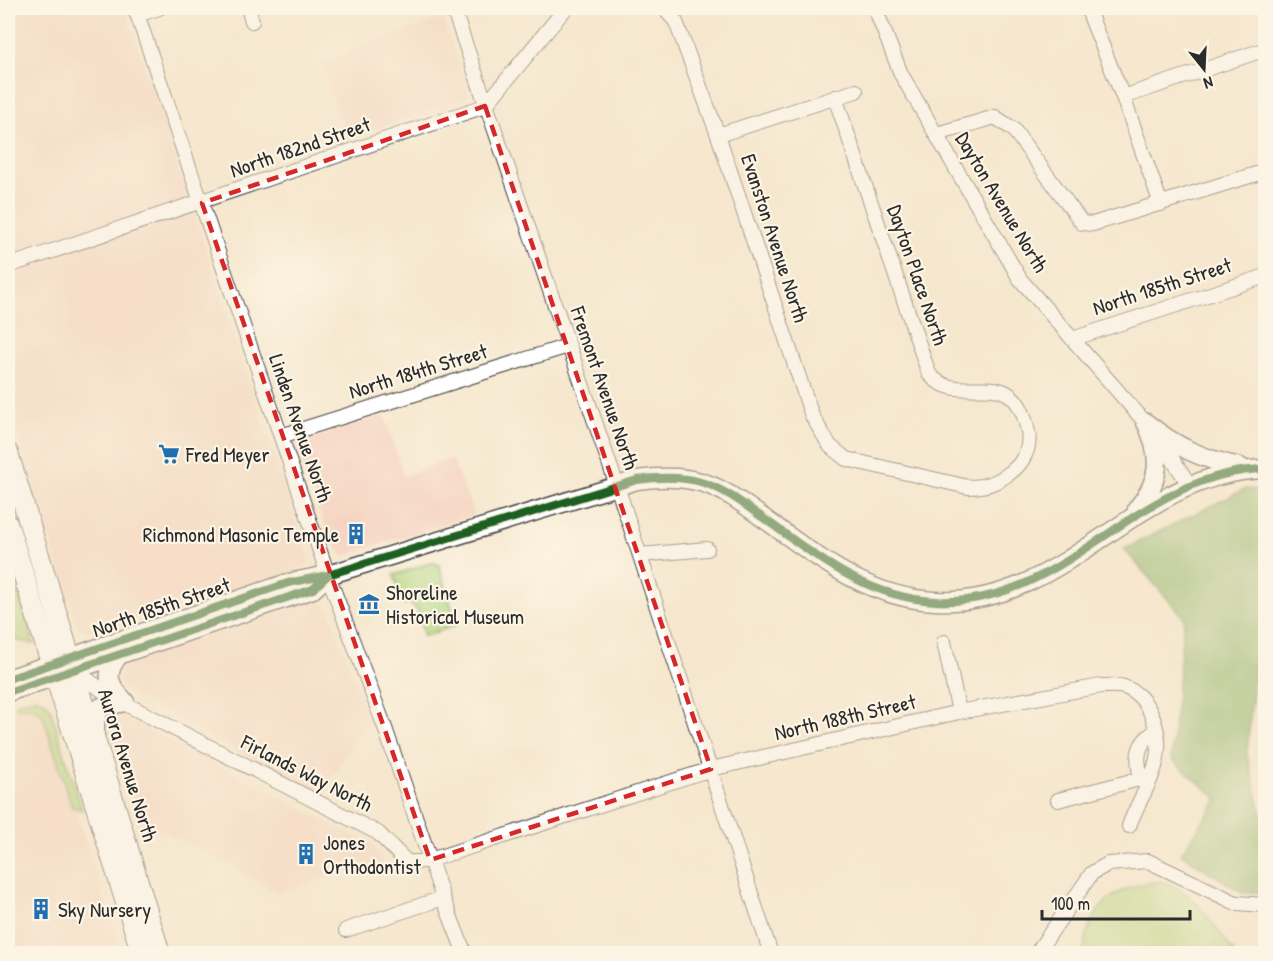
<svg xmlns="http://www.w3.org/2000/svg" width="1273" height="961" font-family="'Patrick Hand',sans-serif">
<rect width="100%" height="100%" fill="#fcf5e5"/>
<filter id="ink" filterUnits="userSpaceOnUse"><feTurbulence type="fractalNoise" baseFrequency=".0167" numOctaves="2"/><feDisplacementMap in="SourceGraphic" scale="12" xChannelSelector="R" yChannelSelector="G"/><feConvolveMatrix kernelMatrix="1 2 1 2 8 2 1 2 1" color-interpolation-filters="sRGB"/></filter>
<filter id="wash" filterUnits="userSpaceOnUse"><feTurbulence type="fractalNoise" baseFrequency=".008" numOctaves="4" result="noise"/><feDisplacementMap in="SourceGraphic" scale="24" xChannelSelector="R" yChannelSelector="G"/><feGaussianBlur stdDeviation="1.35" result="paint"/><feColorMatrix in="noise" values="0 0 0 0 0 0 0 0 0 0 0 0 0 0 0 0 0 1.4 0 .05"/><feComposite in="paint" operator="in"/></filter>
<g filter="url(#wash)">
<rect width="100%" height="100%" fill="#f6e7ce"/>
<path fill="#f5d3c1" d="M8,8h117l185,554 -10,8 -56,18 -32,5 -122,40 -13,-6 -69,-223z
M443,18l27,78 -123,43 -28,-78z
M384,415l20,61 48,-18 22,57 -130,41 -15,-19 -34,-94z
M317,599l10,6 41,114 -46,77 -203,-107 1,-24z
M34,704l9,8 79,241 -114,1v-246z
M112,710l260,135 11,17 -105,31 -140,-75 -32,-95z"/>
<path fill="#afd47d" stroke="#6d8054" stroke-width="1.5" d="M8,556l26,88 -22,-5 -4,-16z
M433,562l6,3 18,60 -33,11 -7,-27 -8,-6 -6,1 -9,-29z
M36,697l11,6 3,5 32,102 -10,-3 -29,-92 -10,-8 -16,1 -1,-5z
M1161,881c34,9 53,46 74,72h-152c7,-48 31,-67 78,-72z"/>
<path fill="#8bb66c" stroke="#5b704c" stroke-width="1.5" d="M1245,489l20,1v149l-8,4 -10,111 18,74 1,64 -23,1 -62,-39 37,-55 -47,-40 13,-141 -60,-69z"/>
</g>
<g filter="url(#ink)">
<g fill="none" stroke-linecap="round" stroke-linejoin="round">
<defs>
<path id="minor" d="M135,8l193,567 56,150 59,173 22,56
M248,8l4,13
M453,8l164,478 154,468
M664,8l12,14 42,113 94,281 18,30 16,13 122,28c17,0 29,-4 43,-15 12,-9 20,-24 17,-40 -14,-76 -67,-21 -99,-58l-94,-277
M875,8l26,66 119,205 137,157 32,48
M1087,8l36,89 38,107
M137,15l22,-7
M1123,97l143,-48
M937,134l58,-17 18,12 69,94 11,1 173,-53
M718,135l138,-44
M8,266l477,-160 81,-98
M1072,339l194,-63
M281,436l287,-90
M640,555l67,-6
M944,642l15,70
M76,671l34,25 268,137 30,30 22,-3 281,-91 248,-57 142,-26c7,0 16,-1 23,1 26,9 38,45 33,71 -4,23 -20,45 -28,68
M1141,778c-5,-20 -5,-35 15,-47
M1058,800l93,-24
M346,930l97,-32
M1036,954l56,-81 16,-9 40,-3 88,42 30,2"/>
<path id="major" d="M1146,423c30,24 56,36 94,44
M1137,509c24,-29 25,-51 10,-85
M119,655c-16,20 -10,30 6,47
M8,679l280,-96 40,-8 309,-95c22,-3 45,-4 67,3 24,8 42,23 62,37 53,38 102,78 169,81 132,7 201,-130 331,-132
M8,692l305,-103 13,-12
M95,735v-15l6,-13 24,-5"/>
<path id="highway" d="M8,453l152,501
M8,525l134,429"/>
</defs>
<use href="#minor" stroke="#494743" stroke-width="16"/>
<use href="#major" stroke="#494743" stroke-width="21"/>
<use href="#highway" stroke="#494743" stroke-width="22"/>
<use href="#minor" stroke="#fff" stroke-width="14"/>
<use href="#major" stroke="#fff" stroke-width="18"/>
<use href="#highway" stroke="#fff" stroke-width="20"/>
<defs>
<path id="cycleway" d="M8,679l280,-96 40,-8 309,-95c22,-3 45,-4 67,3 24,8 42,23 62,37 53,38 102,78 169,81 132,7 201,-130 331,-132
M8,692l305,-103 15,-14"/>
</defs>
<use href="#cycleway" stroke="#fcf5e5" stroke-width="11"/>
<use href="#cycleway" stroke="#1b5e20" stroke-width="8"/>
</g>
</g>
<path d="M0 0H1273V961H0ZM485,106l226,663 -281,91 -228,-657z" fill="#f6e7ce" fill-opacity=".55" fill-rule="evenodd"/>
<path fill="none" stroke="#d62828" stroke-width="4.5" stroke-dasharray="12 8" stroke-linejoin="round" d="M485,106l226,663 -281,91 -228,-657z"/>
<defs>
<symbol id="supermarket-bare" viewBox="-9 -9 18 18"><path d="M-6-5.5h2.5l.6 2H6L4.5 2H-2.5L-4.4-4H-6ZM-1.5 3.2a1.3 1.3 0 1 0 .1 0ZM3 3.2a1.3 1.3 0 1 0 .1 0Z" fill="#1f6fb2" stroke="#fcf5e5" stroke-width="2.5" paint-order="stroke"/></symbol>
<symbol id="building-bare" viewBox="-9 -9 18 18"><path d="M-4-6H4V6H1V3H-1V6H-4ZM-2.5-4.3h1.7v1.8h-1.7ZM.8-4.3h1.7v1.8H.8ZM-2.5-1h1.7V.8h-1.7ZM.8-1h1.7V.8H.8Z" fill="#1f6fb2" stroke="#fcf5e5" stroke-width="2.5" paint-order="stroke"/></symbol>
<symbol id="museum-bare" viewBox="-9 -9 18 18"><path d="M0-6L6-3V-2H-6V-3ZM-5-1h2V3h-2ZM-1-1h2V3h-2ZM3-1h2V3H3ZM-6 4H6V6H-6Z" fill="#1f6fb2" stroke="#fcf5e5" stroke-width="2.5" paint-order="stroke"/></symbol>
</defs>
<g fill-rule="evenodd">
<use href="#supermarket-bare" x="154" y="439" width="30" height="30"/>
<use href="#building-bare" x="341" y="519" width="30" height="30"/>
<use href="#museum-bare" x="354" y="589" width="30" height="30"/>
<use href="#building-bare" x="291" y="839" width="30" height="30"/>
<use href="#building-bare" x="26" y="894" width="30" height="30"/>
</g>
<g text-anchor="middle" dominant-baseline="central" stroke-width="4.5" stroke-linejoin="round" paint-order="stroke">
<g font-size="21" fill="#2b2b2b" stroke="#fcf5e5">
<text transform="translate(300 147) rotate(-19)">North 182nd Street</text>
<text transform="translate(1002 202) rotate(59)">Dayton Avenue North</text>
<text transform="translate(775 238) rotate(72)">Evanston Avenue North</text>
<text transform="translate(918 275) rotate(71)">Dayton Place North</text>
<text transform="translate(1162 286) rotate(-18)">North 185th Street</text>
<text transform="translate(418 371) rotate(-17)">North 184th Street</text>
<text transform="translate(605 388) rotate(71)">Fremont Avenue North</text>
<text transform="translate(301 428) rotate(71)">Linden Avenue North</text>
<text transform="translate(161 607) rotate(-19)">North 185th Street</text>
<text transform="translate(845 717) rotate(-13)">North 188th Street</text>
<text transform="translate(128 765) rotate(73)">Aurora Avenue North</text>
<text transform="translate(307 773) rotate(27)">Firlands Way North</text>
</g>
<g font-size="21" fill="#2b2b2b" stroke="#fcf5e5" text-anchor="start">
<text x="186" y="454">Fred Meyer</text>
<text x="339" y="534" text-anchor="end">Richmond Masonic Temple</text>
<text x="386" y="592">Shoreline<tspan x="386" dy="24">Historical Museum</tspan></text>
<text x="323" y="842">Jones<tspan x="323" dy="24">Orthodontist</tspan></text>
<text x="58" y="909">Sky Nursery</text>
</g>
</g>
<rect width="1273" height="961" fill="none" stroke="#fcf5e5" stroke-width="30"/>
<g transform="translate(1204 69) rotate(162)" stroke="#fcf5e5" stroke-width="4.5" paint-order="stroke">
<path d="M0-4.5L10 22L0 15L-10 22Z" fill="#2b2b2b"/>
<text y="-9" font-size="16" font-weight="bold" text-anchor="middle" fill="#2b2b2b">N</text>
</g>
<path d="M1042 910v9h148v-9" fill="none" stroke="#2b2b2b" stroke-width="3"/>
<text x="1051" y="910" font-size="18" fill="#2b2b2b" stroke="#fcf5e5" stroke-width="4.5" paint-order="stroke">100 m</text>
</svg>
